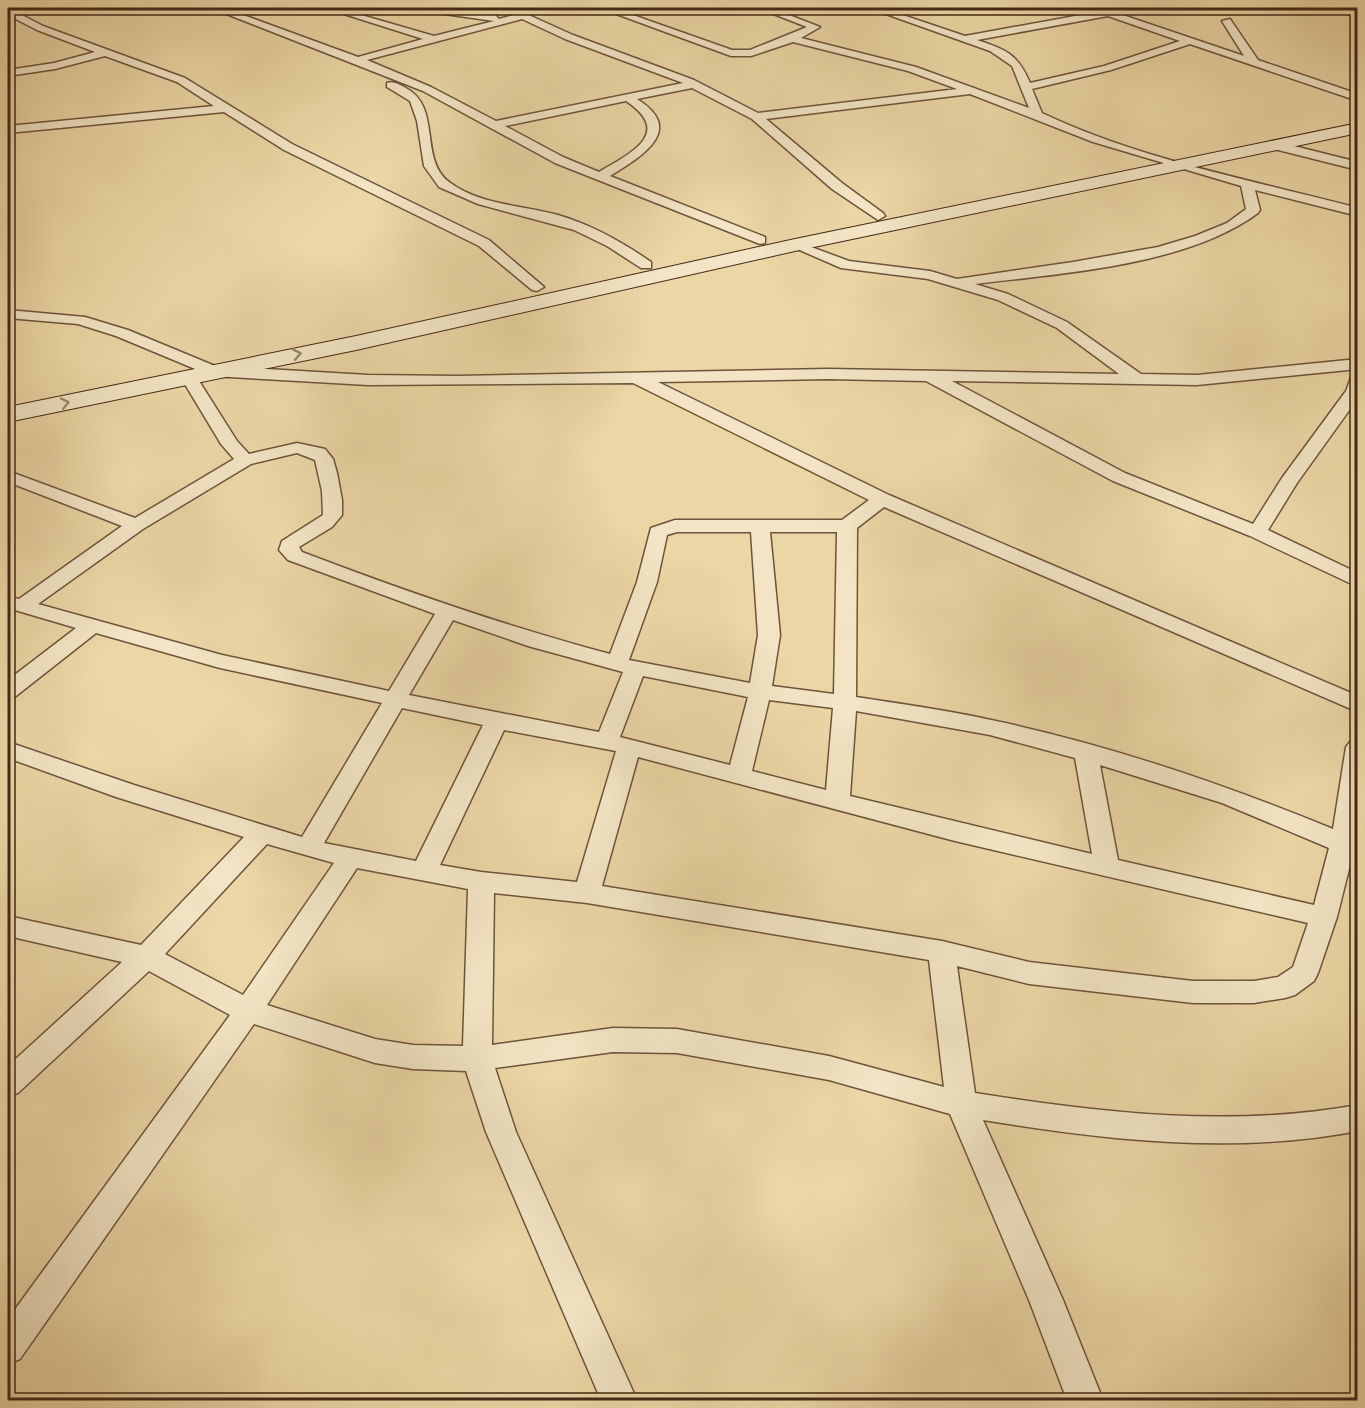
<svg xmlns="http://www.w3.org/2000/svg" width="1365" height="1408" font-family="'IM FELL French Canon',serif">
<rect width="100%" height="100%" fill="#ebd6a5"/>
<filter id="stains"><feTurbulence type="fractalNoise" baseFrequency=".00333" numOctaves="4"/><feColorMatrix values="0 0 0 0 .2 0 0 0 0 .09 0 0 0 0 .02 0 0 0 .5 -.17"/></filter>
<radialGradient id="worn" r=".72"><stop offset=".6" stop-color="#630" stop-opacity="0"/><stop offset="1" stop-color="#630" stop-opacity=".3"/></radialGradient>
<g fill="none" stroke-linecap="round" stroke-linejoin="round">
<defs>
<path id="street" d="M8,8l35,18 142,52 107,66 197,96 55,47 -7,4 -5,-1 -53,-44 -195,-96 -60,-38 -216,21v-7l206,-20 -37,-24 -72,-26 -50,13 -47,7v-6l46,-7 41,-11 -58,-22 -29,-15z
M211,8h13l134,49 65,-18 -98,-31h12l97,28 60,-15 -71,-10 -4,-3h21l55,7 4,4 15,-4 -12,-7h11l60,27 121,45 64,33 199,-24 -49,-18 -115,-29 -42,14h-20l-131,-48h13l119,42h18l57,-23 -49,-19h13l49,19 -19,11 115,29 113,41 -17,-42 -22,-15 -121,-43h13l83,28 132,-24 -8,-4h13l142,48 -22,-35 8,-2 28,41 100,34v7l-168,-57 -79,26 -79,19 10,24c99,47 210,67 316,95v8l-103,-26 5,20 -2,3c-72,53 -196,60 -283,71l33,10 59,28 74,52 56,1 161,-16v10l-161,16 -245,-4 173,92 128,51 29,-46 64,-87 6,-16 6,-2v25l-61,85 -29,47 90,43v14l-108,-51 -137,-55 -187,-100 -98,-2 -170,3 231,113 469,201v16l-474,-205 -27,21 -1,169c45,7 91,13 135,23 116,24 232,64 342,109l13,-82 4,-5 8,-3v119l-6,-1 -15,60 -19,56 -4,8 -19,14 -10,3 -31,5h-61l-164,-19 -72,-18 18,127c125,20 256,35 383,12v26c-124,24 -252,9 -375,-11l80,180 40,100h-36l-38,-100 -79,-186 -121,-34 -152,-27 -64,-1 -118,16 21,64 121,268h-36l-115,-268 -20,-61 -53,-2 -38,-6 -121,-39 -234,335 -12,5v-45l222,-304 -81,-44 -131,122 -10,3v-30l114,-104 -114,-26v-20l133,29 103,-108 -128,-40 -108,-39v-16l126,43 168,52 80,-134 -162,-35 -124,-35 -80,63 -8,2v-18l68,-52 -68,-20v-12l11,3 103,-73 -114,-44v-11l127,47 99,-59 -13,-15 -41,-68 8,-5 6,2 43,68 12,13 48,-11 28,6 8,10 4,14 5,27v15l-10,12 -33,20 3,5c102,39 203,74 308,102l27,-72 14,-54 24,-8h167l27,-20 -236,-117 -265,2 -156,-9 -96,-40 -38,-12 -70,-6v-8l77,7 43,13 87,36 153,9 90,1 370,-7 291,5 -62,-46 -59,-28 -70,-21 -87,-11 -53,-23 7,-4 54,20 81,10 27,8 116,-17 85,-15 37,-11 32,-13 19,-14 -5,-23 -148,-44 -123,-48 -204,25 76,64 41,30 2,3 -7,4 -46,-31 -80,-70 -60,-31 -55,11c50,31 4,58 -27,77l155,61v6l-5,1 -205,-81 -132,-72zM1108,16l72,25 -76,25 -74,17c-12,-29 -25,-34 -53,-43zM522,19l43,20 118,44 -187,38 -65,-34 -64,-27zM626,101c48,32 5,52 -27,71l-36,-15 -58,-31zM297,453l18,7 7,31 1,24 -41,26 -3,9 9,10 147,54 -46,77 -167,-36 -184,-51 105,-75 108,-65zM677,532h74l7,103 -8,48 -121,-23 28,-78 10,-47zM770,532h67l-3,162 -62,-8 8,-51zM453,620l75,26 95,26 -24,60 -190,-37zM643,676l105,21 -18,68 -110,-28zM769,700l64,8 -7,82 -74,-19zM402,708l81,17 -67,136 -92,-18zM856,711l134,24 85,23 17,96 -242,-58zM504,730l112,21 -39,131 -96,-10 -41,-7zM638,757l317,84 353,82 -15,44 -15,10 -24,4h-61l-164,-19 -87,-21 -340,-55zM1100,765l122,38 107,45 -15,57 -196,-45zM267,844l67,19 -91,132 -78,-41zM357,868l111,21 -5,157 -50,-1 -38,-6 -108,-34zM494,893l93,10 342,57 15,127 -115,-31 -152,-27 -64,-1 -121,17z
M1334,8l24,3v6l-22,-7z
M387,83c7,-2 11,1 17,4 39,19 14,71 45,95 30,23 73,23 109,33 34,10 64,27 93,47v6h-10l-34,-22 -33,-16 -96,-26 -39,-17 -15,-21 -7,-45 -7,-20 -23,-14z
M1274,141l84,21v8l-88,-22v-6z"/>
<path id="secondary" d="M1358,123v10l-563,118 -439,99 -348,72v-15l348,-71 439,-97z"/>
</defs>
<use href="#street" stroke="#6d543b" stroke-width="3"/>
<use href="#secondary" stroke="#432818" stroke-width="2"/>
<use href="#street" fill="#f2e4c4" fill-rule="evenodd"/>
<use href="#secondary" fill="#f2e4c4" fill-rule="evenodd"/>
</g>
<defs><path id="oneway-chevron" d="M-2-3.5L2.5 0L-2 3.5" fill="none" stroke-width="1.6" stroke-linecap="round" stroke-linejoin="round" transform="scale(1.5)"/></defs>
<g stroke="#9a866e">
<use href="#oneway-chevron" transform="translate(297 354) rotate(-11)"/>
<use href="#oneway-chevron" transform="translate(65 403) rotate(-12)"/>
</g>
<rect width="1365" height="1408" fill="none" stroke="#ebd6a5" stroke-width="30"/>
<rect x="9" y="9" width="1347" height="1390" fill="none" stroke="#432818" stroke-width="3"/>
<rect x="15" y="15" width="1335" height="1378" fill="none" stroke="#432818" stroke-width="1.5"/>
<rect width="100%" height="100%" filter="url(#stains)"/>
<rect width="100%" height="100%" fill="url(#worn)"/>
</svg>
